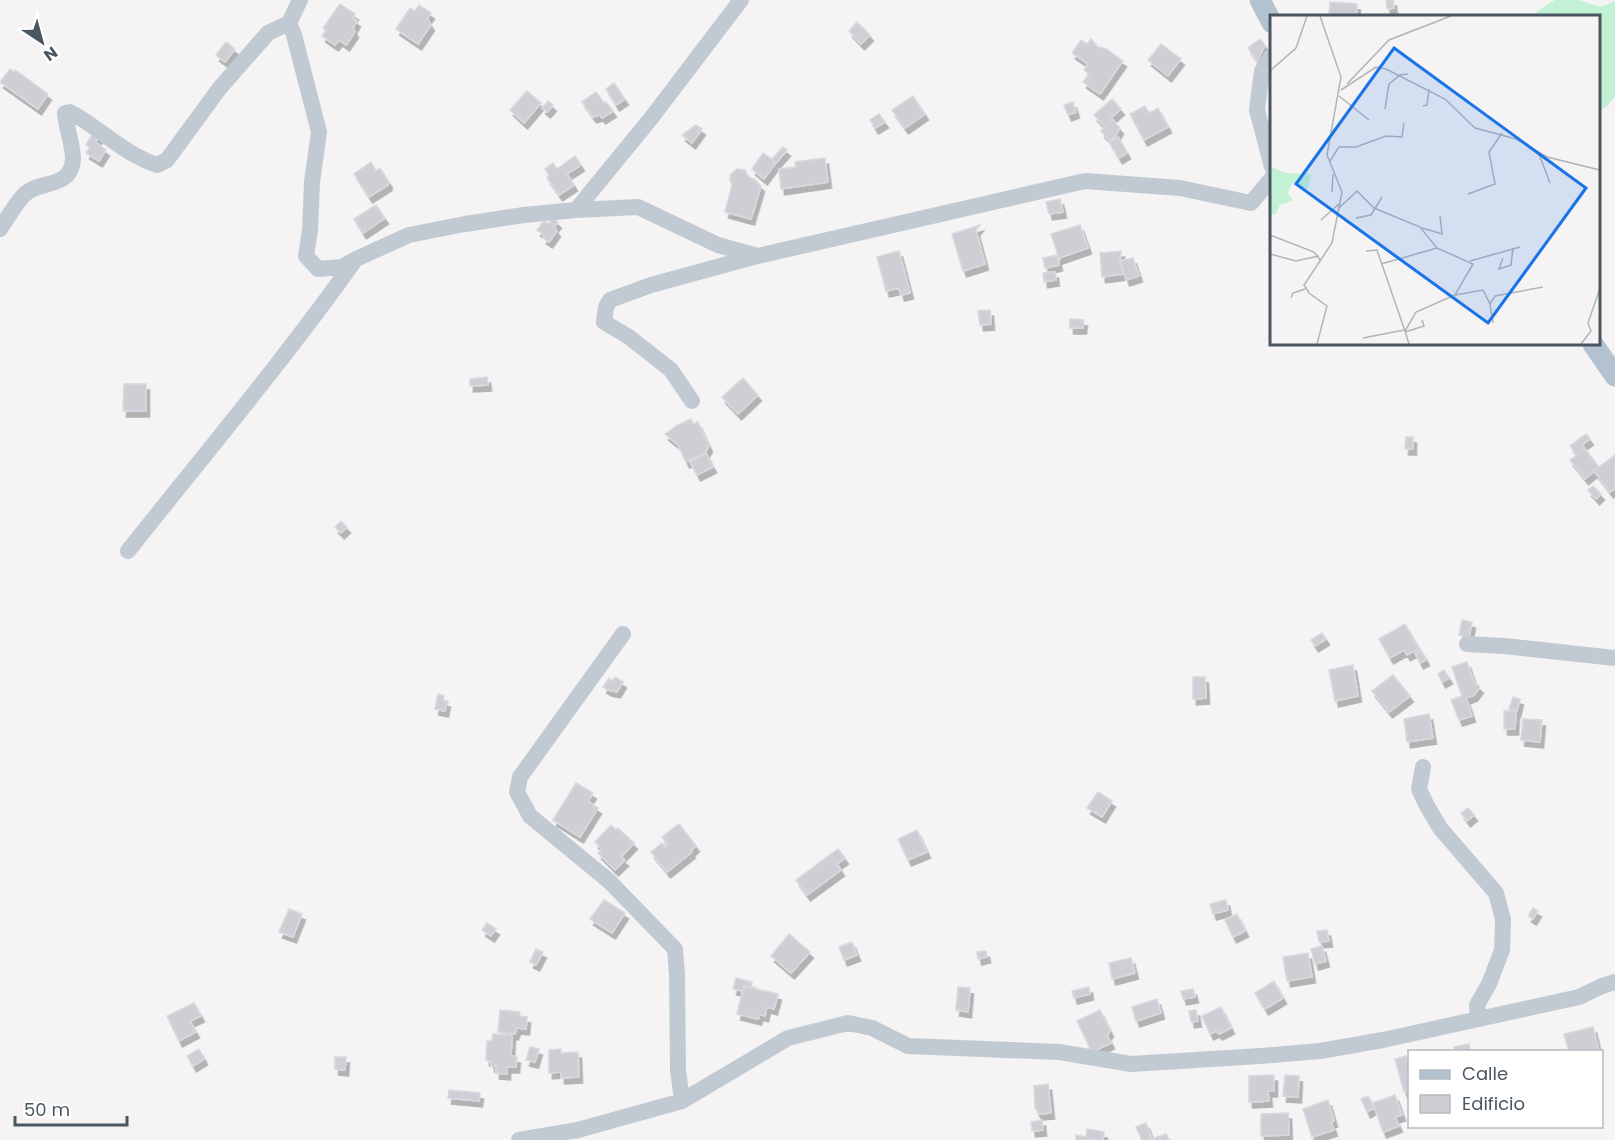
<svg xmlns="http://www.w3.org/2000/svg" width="1615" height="1140" font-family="Poppins,sans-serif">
<defs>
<filter id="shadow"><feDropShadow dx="3.5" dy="6" stdDeviation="0" flood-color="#0004"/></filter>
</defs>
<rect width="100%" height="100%" fill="#f5f3f3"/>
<path fill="#c3f1d5" d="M1555,0h23l23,7 14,-6v96l-10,11 -6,1 -1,-93h-68z"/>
<path fill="#cdcfd5" stroke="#d7d9de" stroke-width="1.5" filter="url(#shadow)" d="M1386,0h7l1,8 -7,1z
M1330,2l27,2 -1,12h-27z
M340,4l15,10 -2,4 4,3 -4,7 2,4 -9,13 -7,-5 -4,5 -13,-9 4,-6 -3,-2z
M419,5l12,8 -4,6 4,6 -13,19 -22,-15 14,-21 5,3z
M857,22l13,13 -9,9 -12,-13z
M1091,39l7,8 8,2 17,12 -23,33 -17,-12 6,-8 -5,-4 4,-6 -16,-11 9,-13 6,4z
M1260,39l5,6 -8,16 -9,-13z
M226,42l9,7 -10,13 -9,-7z
M1161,44l20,15 -13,17 -20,-16z
M10,69l4,3 1,-2 33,24 -10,15 -38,-27z
M614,83l11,16 -9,6 -10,-16z
M527,91l14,12 -17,20 -14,-13z
M596,92l8,11 2,-1 7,9 -11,7 -2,-3 -7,2 -11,-15z
M913,96l12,18 -20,14 -13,-18z
M1112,99l9,10 -10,9 9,10 -4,7 -7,5 -8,-9 4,-4 -11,-12z
M548,101l5,4 -6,7 -5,-4z
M1073,102l3,10 -8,3 -4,-10z
M1145,106l4,7 9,-5 10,19 -24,13 -14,-26z
M879,114l6,8 -10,6 -5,-8z
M696,125l6,4 -10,14 -10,-8z
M93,133l6,4 -4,5 11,8 -7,11 -13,-8 4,-6 -4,-2z
M1118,137l9,16 -8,5 -10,-16z
M783,147l4,3 -11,13 -4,-4z
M763,153l9,6 3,5 -11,15 -12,-10z
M575,156l6,9 -14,9 7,11 -15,10 -12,-17 2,-3 -4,-6 8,-6 4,6z
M825,158l3,24 -47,7 -2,-20 17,-2 -1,-5z
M371,162l5,9 4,-3 9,14 -1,3 -19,12 -15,-23z
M737,169l8,1 3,7 6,2 7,7 -10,33 -26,-7 7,-27 -2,-5 1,-6z
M1060,199l3,13 -14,2 -3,-12z
M376,205l9,13 -22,15 -9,-14z
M553,218l5,4 -4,5 3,4 -8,11 -6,-4 1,-3 -7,-5 7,-9 5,3z
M980,225l-4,5 9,34 -22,7 -11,-37z
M1080,225l8,23 -29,10 -8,-24z
M899,251l11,42 -9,2 -2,-7 -13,3 -9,-34z
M1121,251l-1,10 3,13 -21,3 -2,-24z
M1057,255l2,10 -14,3 -2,-10z
M1133,258l6,18 -13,4 -6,-19z
M1055,272l1,8 -12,2 -1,-9z
M990,310l1,14 -11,1 -2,-14z
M1070,319l14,1 -1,8h-13z
M487,377l1,8 -18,1v-7z
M743,378l15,17 -20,19 -16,-17z
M124,384h22v27h-23z
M691,419l2,5 5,-2 11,24 -4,7 -19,9 -8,-17 -13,-11 13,-9z
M1586,434l4,5 -8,6 17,22 -14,12 -15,-19 7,-5 -7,-9z
M1406,437h7v12h-8z
M706,453l7,14 -16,8 -7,-13z
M1615,455v34l-5,3 -16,-21z
M1593,486l8,8 -5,5 -8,-9z
M341,521l6,6 -6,6 -6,-6z
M1462,620l10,2 -3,15 -10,-2z
M1405,624l14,24 -12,7 -3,-5 -14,8 -11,-19z
M1322,633l4,6 -11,7 -4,-6z
M1421,650l5,10 -6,3 -5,-10z
M1467,662l7,20 6,5 -6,8 -8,3 6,18 -13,4 -8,-20 11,-4 -10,-29z
M1353,665l5,31 -23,5 -6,-31z
M1444,670l5,8 -7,4 -4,-8z
M1393,675l17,21 -21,16 -17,-21z
M615,677l8,5 -6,10 -9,-2 -5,-3 6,-9 4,3z
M1193,677h12l1,21 -13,1z
M438,694l6,2 -1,5h4l-2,10 -10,-2z
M1513,697l7,2 -3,12 -8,-2z
M1504,711h12l-1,18h-11z
M1429,714l4,24 -26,4 -3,-23z
M1523,719l19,1 -2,22 -19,-2z
M576,783l17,10 -5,8 10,7 -18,29 -27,-17z
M1098,792l14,9 -10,16 -15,-9z
M1468,808l6,7 -7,6 -6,-8z
M679,824l17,22 -5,4 1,2 -25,20 -16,-20 11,-9 3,4 3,-3 -6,-7z
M611,825l5,5 2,-2 16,15 -13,14 4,3 -10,10 -17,-17 4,-4 -7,-7z
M917,830l10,22 -19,8 -10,-21z
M838,849l7,9 -8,6 4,6 -34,25 -11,-15z
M604,900l21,13 -13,20 -22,-14z
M1226,900l2,10 -15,4 -3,-10z
M1533,908l5,3 -5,8 -5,-3z
M289,909l13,5 -9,23 -14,-5z
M1237,914l8,17 -12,6 -8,-17z
M487,923l9,6 -5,7 -9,-6z
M1327,930l2,11 -10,1 -2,-11z
M789,934l21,18 -19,21 -20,-17z
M852,942l5,13 -13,5 -5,-13z
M1322,946l4,15 -11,3 -4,-15z
M536,949l7,3 -7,13 -6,-3z
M986,951l1,6 -9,2 -1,-7z
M1308,953l4,24 -25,4 -4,-24z
M1131,958l4,15 -23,6 -3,-16z
M736,978l16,4 -1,5 -7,-1 -1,5 -10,-2z
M1274,981l9,17 -18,11 -10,-16z
M744,986l34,8 -4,15 -7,-2 -2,9 -5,-2 -2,5 -21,-5z
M958,987l12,1 -2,24 -12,-2z
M1089,987l1,7 -16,4 -2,-7z
M1193,989l2,8 -12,2 -2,-8z
M1157,999l4,14 -25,8 -4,-14z
M194,1003l7,13 -11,5 6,11 -17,9 -12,-25z
M1221,1007l10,21 -12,6 -3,-3 -6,3 -8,-18z
M500,1010l20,2 -1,4 8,1 -1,12 -9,-1 -2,6 -17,-2z
M1100,1010l10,21 -3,4 4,8 -19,9 -15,-31z
M1196,1010l2,11 -7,1 -2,-11z
M1593,1027l6,25h-30l-5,-18z
M493,1034l19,1 -1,21 6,1 -1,10h-9v7l-11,-1v-7h-5v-5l-5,-1 1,-19h5z
M1469,1044l1,8h-20l5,-1 -1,-4z
M530,1047l9,2 -4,13 -9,-2z
M199,1049l5,10 -11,7 -6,-10z
M561,1049v4l17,-1 1,25 -18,1v-6l-12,1v-23z
M1406,1056l2,5 2,-1v31l-6,1 -9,-33z
M335,1057h11l-1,13 -10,-1z
M1274,1075v16h-6l1,10 -20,1v-26z
M1285,1075l14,1 -1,21 -15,-1z
M1048,1084l3,29 -12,1 -4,-6 -1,-22z
M449,1090l31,3 -1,8 -31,-3z
M1395,1095l7,20 -7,2 4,9 -16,6 -10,-29z
M1368,1096l6,12 -7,4 -6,-13z
M1328,1100l6,21 -3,1 3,8 -22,7 -9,-28z
M1288,1113l1,22 -28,1v-22z
M1042,1120l1,10 -11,1 -1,-9z
M1146,1123l6,16 14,-5 3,6h-27l-6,-13z
M1087,1129l17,3 -1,8h-27v-5l10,2z"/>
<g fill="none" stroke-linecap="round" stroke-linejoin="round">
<path stroke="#c1cad2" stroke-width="16" d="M300,0l-11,23 5,12 25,97 -7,50 -2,48 -4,26 12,13 24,-2 14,-8 53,-24 56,-11 59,-9 52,-5 62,-3 80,38 40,11 327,-75 95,7 71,15 21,-25
M1272,56l-10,15 -5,39 15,57
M576,210l76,-93 89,-117
M0,229c8,-11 15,-25 24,-34 16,-16 47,-5 49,-36 0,-15 -7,-31 -8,-46l5,-1c30,16 54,42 87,53l10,-5 52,-71 49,-56 21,-10
M692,401l-21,-31 -42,-33 -25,-15 2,-15 4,-7 41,-15 106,-29
M128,551c76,-96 156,-191 227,-291
M623,634l-103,143 -3,15 13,24 79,65 66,68 2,25 1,96 4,31
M1467,644l37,2 111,12
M1423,767l-4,22 7,15 14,24 56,65 7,26 -1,31 -13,34 -12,21 1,13
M519,1140l59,-10 104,-29 106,-63 60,-15 24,5 36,18 151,6 72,12 129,-8 60,-5 63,-11 196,-43 23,-11 13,-4"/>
<path stroke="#b3c2d1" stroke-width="21" d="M1260,0l12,23
M1593,344l22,32"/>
</g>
<g transform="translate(1270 15)">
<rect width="330" height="330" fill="#f5f3f3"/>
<path d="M0,151l15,7 26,1 -3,15 -16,-6 -4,10 5,7 -13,5 -5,10 -5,-2z" fill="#c3f1d5"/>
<path fill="none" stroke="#b1b4b9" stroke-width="1.5" d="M0,56l26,-23 11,-32M77,69l42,-44 62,-24M71,75l35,-23 10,2 59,30 30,29 41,11 31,18 53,13M69,81l30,24M153,91l4,-1 2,-16M115,94l4,-25 11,-9 8,-1M269,139l11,29M60,146l9,-14h17l30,-11 16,1 2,-14M62,177l1,-18M198,179l27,-10 -6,-32 13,-19M69,193l18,-17 17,17 46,19 17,21 36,16 -18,31 -39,17 -11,19 4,13M86,203l15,-3 11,-18M51,205l18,-16M152,213l20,6 -2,-18M0,220l44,17 6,8M96,236l11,-1 28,81M0,239l26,7 23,-5M233,243l-4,11 12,-4 2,-17M200,246l50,-14M111,249l56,-16M185,280l28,-5 7,14 5,-8 48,-9M21,283l2,-5 12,-4M220,289l3,19M135,317l19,-6 -2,-6M93,323l41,-8M47,329l10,-38 -18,-13 -5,-8 28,-42 10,-51 -15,-37 14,-78 -21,-61M311,329l10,-13 -3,-8 12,-35"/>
<path fill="#1a73e8" fill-opacity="0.15" stroke="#1a73e8" stroke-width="3" d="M124,33l192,140 -98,135 -192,-139z"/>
<rect width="330" height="330" fill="none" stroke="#4a5661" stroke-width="3"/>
</g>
<rect x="1408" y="1050" width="195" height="78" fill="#ffffff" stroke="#b7bbc0" stroke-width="1.5"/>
<rect x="1420" y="1070" width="30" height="9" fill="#b3c2d1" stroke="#b7bbc0" stroke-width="1.5"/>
<text x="1462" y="1080" font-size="18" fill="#4a5661">Calle</text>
<rect x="1420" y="1095" width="30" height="18" fill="#cdcfd5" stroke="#b7bbc0" stroke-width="1.5"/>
<text x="1462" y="1110" font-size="18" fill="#4a5661">Edificio</text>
<g transform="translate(42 42) rotate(144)" stroke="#ffffff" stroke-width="4.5" paint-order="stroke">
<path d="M0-4.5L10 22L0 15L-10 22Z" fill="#4a5661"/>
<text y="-9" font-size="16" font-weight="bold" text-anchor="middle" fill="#4a5661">N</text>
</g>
<path d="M15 1116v9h112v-9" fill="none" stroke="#4a5661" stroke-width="3"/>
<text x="24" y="1116" font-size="18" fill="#4a5661" stroke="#ffffff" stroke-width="4.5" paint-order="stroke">50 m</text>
</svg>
